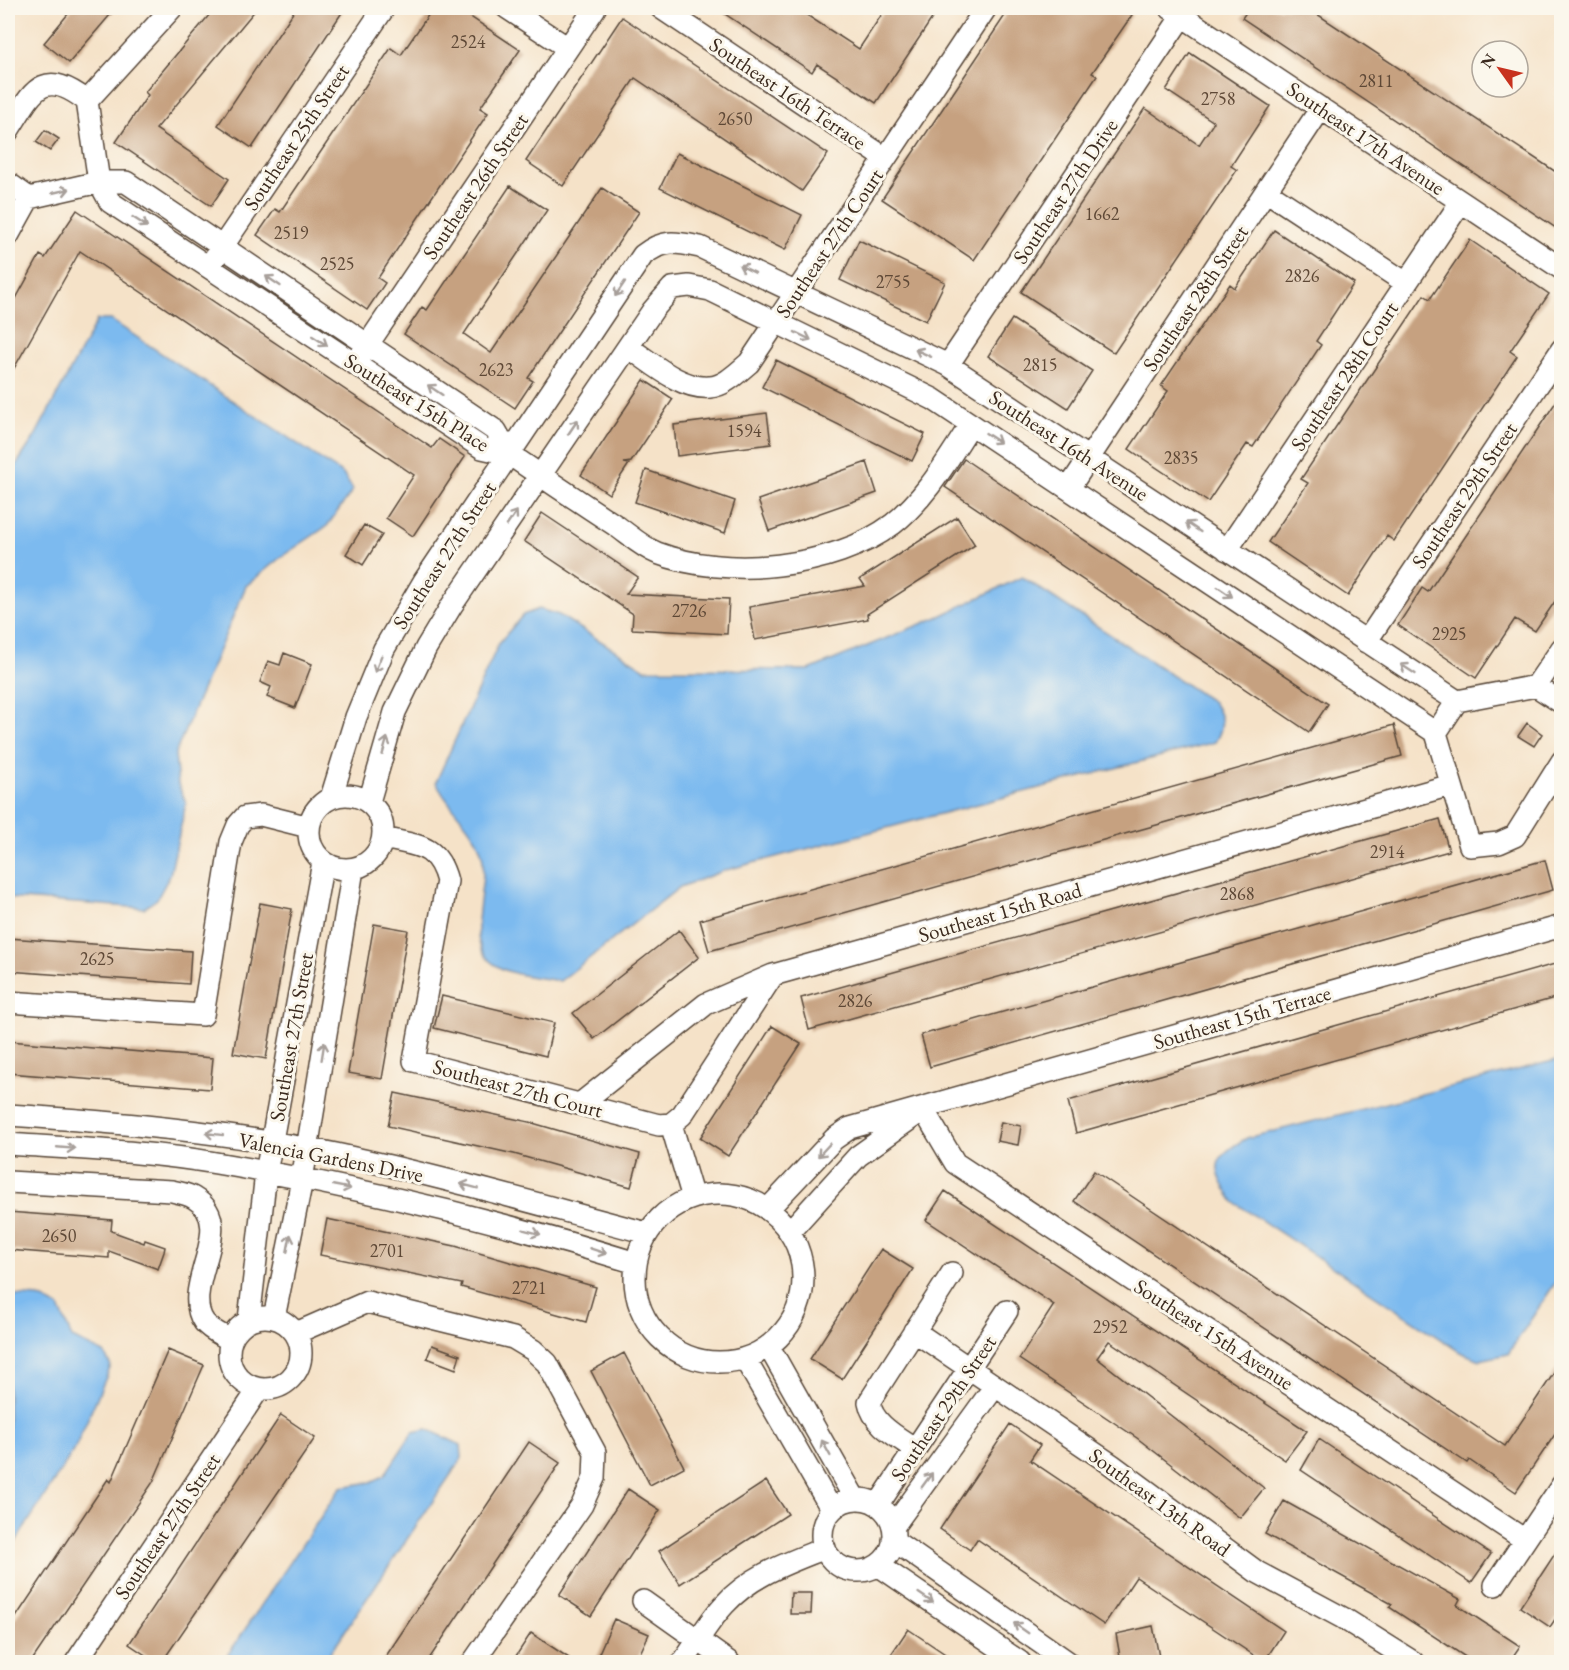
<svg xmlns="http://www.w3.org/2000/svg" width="1569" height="1670" font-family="'EB Garamond',serif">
<rect width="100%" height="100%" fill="#fbf7ec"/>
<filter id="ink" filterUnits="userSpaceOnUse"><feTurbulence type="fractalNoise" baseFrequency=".0167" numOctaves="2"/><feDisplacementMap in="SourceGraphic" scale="12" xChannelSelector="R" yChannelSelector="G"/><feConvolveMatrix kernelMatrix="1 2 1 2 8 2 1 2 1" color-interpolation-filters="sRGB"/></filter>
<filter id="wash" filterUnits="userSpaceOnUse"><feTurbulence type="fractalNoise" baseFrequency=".008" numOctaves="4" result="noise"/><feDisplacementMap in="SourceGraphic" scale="24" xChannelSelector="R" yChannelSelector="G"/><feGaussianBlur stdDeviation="1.35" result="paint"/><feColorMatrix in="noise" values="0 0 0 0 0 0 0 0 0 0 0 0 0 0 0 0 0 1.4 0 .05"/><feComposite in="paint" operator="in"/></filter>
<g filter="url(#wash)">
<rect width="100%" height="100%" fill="#f5e2c8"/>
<path fill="#7cbaef" stroke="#5c7286" stroke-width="1.5" d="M97,320h14l232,154 10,16 -26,36 -46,31 -35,29 -71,168 3,30 8,19 -16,72 -13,24 -13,9 -136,-10v-421l26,-39z
M1022,577l191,125c10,15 12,24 2,40l-489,128 -46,17 -120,94c-32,-6 -81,-5 -82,-48 -1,-13 2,-28 3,-41 2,-14 4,-28 0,-41 -9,-27 -34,-44 -45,-69l63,-139 24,-28 16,-6 20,6 86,54 164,1 129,-53z
M1561,1059v215l-53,80 -28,6 -20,-8 -226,-150c-22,-33 -25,-43 13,-64z
M8,1295l31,2 20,10 13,31 32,15 7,13 -36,82 -67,106z
M427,1429l34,16 1,13 -138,204h-101l118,-175 30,-5 13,-6 29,-44z"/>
<g id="blocks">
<path fill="#c6a180" d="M73,8h43l-47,55 -25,-20z
M215,8h42l-101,121 73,50 -18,27 -95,-64 32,-47 -3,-3z
M296,8h49l-93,140 -34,-23z
M433,8h24l63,42 -40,58 8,5 -110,165 7,5 -18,27 -110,-75 18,-26 5,3 111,-164 10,7z
M716,8h80l63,41 27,-41h53l-63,95 -59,-39 -5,8z
M1010,8h111l11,7 -40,58 5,3 -123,184 -92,-61z
M1249,8h59l254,168v56l-320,-214z
M622,17l206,137 -26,37 -167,-113 -72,108 -37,-25z
M1190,53l80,53 -39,60 6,4 -123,183 -93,-61 124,-184 54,37 15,-23 -48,-32z
M45,130l14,9 -9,12 -14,-9z
M677,153l125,62 -17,35 -125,-62z
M510,186l37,24 -83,124 27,19 111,-165 37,24 -111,166 5,3 -18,27 -111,-74 18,-27 5,3z
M77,210l355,238 7,-9 26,18 -52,79 -27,-18 28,-43 -334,-224 -72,128v-66l32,-58 5,3z
M1274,230l80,53 -38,58 5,4 -68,102 -6,-3 -39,58 -79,-53 39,-58 -7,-5 69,-102 5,4z
M859,240l86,42 -19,39 -86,-41z
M1470,240l79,54 -39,57 7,5 -123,185 -7,-5 -39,60 -80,-54 40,-59 -7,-4 123,-184 6,4z
M1012,319l80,52 -24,37 -80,-52z
M776,360l149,74 -13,27 -150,-74z
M644,380l29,19 -42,63 -7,1 5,1 -20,30 -28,-19z
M1562,393v198l-27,40 -20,-12 -39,59 -78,-53 24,-37 6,4z
M767,413l4,31 -94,12 -3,-31z
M964,459l364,245 -19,28 -364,-245z
M867,462l10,31 -108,38 -11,-31z
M646,470l89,31 -10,32 -90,-31z
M542,513l96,64 -12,17 103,5 -2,35 -95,-5 1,-15 -109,-73z
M957,517l18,28 -108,69 1,5 -113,21 -6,-33 116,-21 -5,-7z
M364,525l18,10 -19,30 -17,-11z
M284,653l28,11 -17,44 -28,-11 4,-10 -11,-5 8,-21 12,4z
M1527,723l15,11 -8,12 -16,-10z
M1394,725l8,31 -693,195 -9,-31z
M1440,819l9,32 -640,179 -8,-32z
M1545,860l8,30 -623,177 -9,-32z
M260,903l32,6 -26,150 -33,-6z
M374,924l34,6 -26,149 -34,-6z
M679,930l20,27 -105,82 -21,-26z
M8,938l183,13 -2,33 -181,-13z
M1562,962v34l-486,137 -8,-32z
M442,996l112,27 -8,33 -112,-28z
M772,1026l29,18 -73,112 -28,-18z
M9,1041l204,17 -3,31 -202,-16z
M395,1093l134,29 111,32 -9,33 -117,-33 -126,-28z
M1001,1122l20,4 -3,19 -21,-4z
M1094,1171l411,275 57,-85v63l-46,68 -47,-32 -2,3 -393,-262z
M945,1191l362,240 -22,29 -176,-119 -12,17 167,130 -24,30 -103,-80 -118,-79 35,-54 -128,-85z
M8,1212l104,8 -1,11 33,12 1,-3 20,7 -1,5 -6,17 -49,-18v7l-101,-8z
M327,1219l128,27 141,41 -10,35 -125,-35 1,-3 -142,-29z
M881,1249l32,20 -71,110 -32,-20z
M432,1345l28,10 -4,14 -29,-11z
M168,1350l36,15 -51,117 -122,180h-23v-33l100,-150 3,3z
M624,1353l60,114 -34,18 -59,-114z
M281,1415l34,23 -153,224h-6l-27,-18z
M1010,1424l30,21 -10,15 254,171 -20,31 -128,-85 -32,48 -127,-86 -7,11 -30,-21z
M1319,1439l172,115 -20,29 -170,-113z
M529,1442l31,21 -133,199h-45z
M766,1481l22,33 -108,70 -21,-33z
M628,1489l32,21 -69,106 -32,-21z
M1284,1501l176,98 -3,6 63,41 -11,16h-36l-84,-55 3,-3 -127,-70z
M1562,1543v66l-12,18 -30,-20z
M791,1593h21l-1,21h-21z
M614,1619l35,15 -13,28h-41z
M1153,1626l7,36h-39l-5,-28z
M908,1629l49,33h-71z
M531,1633l44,29h-63z"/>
</g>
</g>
<g filter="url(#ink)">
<use href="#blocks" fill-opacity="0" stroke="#574638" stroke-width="1.5"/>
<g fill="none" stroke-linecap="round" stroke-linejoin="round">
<defs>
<path id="minor" d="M507,8l61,40
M661,8l224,150
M1170,8l392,261
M87,101l85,-93
M8,131c25,-39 33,-65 79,-30l12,81 -70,16 -21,-15
M1266,191l140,92
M8,236l21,-38
M214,259l170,-251
M628,347c23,15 53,43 82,40 15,-1 28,-15 39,-24l237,-355
M360,356l235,-348
M948,365l234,-349
M509,454l-13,-23 -370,-249h-27l11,20 372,246 27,6c35,24 71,48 106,71 13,9 27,22 42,28 68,26 177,16 236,-29 34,-27 55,-65 78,-100
M1069,488l252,-380
M1227,550l234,-348
M1366,642l196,-293
M1536,686l26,-38
M1436,733l21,-32 79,-15 26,17
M309 832a37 37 0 1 1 74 0a37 37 0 1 1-74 0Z
M331,798l25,-81 28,-68 40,-68 219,-326c21,-16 32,-13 57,-8l248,118 509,336
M369,802l26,-90 31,-64 26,-43 201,-295 19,-22 17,-2 21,4 223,109 503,334 34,113 29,-3 16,-7 47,-75
M383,838c34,8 54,5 64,43l-33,180 245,64 12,-1 11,-9 91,-140
M8,1002l195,13 28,-173 7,-17 7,-8 16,-2 48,12
M580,1104l126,-100 67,-29 678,-190
M923,1109l32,54 570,377
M8,1115c109,7 220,17 328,39 105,22 208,52 311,79
M671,1124l22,74
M8,1144c68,5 140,7 208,19 142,24 282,57 420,100
M8,1182l164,9c7,2 16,3 22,7 46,27 -15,88 10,124 6,8 18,13 26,18
M635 1278a84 84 0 1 1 168 0a84 84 0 1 1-168 0Z
M768,1209l66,-70 16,-11 712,-202
M790,1231l68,-75 55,-39
M229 1353a36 36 0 1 1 72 0a36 36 0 1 1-72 0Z
M274,1318l28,-138 51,-311
M249,1320l17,-147 57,-311
M914,1331l198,134 145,107 86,46 70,44
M296,1333l71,-31 146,36 20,12 14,13 48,89 -1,26 -12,27 -109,157
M769,1347l86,152
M745,1359l87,151
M915,1449c-17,-12 -42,-24 -46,-47l83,-129
M822 1535a36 36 0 1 1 72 0a36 36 0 1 1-72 0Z
M878,1505l129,-194
M893,1527l102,-141
M893,1540l175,122
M878,1565l142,97
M1495,1585l67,-100
M643,1601l86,61
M76,1662l182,-272
M683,1662c13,-18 25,-40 41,-57 27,-30 64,-42 101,-57"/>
</defs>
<use href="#minor" stroke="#574638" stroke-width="24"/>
<use href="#minor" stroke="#fff" stroke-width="21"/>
</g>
<defs><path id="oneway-shaft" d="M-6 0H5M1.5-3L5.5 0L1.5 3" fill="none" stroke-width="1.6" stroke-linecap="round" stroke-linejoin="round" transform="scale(1.5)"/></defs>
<g stroke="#a79f9a">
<use href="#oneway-shaft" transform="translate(61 191) rotate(-13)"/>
<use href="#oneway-shaft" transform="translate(140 222) rotate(33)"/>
<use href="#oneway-shaft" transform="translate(747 269) rotate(-154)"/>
<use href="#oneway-shaft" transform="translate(273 281) rotate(-146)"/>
<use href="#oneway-shaft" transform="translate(620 289) rotate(124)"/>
<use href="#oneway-shaft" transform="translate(803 336) rotate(26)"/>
<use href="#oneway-shaft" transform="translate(320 341) rotate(33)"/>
<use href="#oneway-shaft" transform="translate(923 353) rotate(-155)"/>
<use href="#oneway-shaft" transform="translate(435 390) rotate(-146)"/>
<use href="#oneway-shaft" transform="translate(573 427) rotate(-56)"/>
<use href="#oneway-shaft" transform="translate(993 438) rotate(33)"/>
<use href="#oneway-shaft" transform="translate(512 518) rotate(-56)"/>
<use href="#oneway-shaft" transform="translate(1193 527) rotate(-146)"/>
<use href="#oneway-shaft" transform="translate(1225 592) rotate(34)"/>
<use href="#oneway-shaft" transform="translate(378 664) rotate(112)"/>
<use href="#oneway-shaft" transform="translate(1408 669) rotate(-147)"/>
<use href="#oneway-shaft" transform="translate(385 746) rotate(-74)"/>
<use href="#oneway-shaft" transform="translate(323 1051) rotate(-81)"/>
<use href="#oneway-shaft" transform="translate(214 1134) rotate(-173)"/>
<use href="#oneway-shaft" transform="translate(66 1148) rotate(5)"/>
<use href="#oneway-shaft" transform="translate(824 1150) rotate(133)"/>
<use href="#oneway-shaft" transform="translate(469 1186) rotate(-165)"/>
<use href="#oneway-shaft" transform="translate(342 1187) rotate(11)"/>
<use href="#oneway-shaft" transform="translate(532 1232) rotate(15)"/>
<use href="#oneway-shaft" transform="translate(289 1243) rotate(-79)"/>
<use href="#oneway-shaft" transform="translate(598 1251) rotate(18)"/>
<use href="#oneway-shaft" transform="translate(826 1448) rotate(-119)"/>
<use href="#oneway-shaft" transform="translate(927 1480) rotate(-54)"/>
<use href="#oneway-shaft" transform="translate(926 1598) rotate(34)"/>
<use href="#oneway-shaft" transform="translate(1021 1628) rotate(-145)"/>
</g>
</g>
<g text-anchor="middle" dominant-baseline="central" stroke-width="6" stroke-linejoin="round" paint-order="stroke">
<g font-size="18" fill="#5e4836">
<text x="468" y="41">2524</text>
<text x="1376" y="80">2811</text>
<text x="1218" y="98">2758</text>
<text x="735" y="118">2650</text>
<text x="1102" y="213">1662</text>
<text x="291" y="232">2519</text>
<text x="337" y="263">2525</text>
<text x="1302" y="275">2826</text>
<text x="893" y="281">2755</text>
<text x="1040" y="364">2815</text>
<text x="496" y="369">2623</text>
<text x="744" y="430">1594</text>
<text x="1181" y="457">2835</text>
<text x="689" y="610">2726</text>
<text x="1449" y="633">2925</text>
<text x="1387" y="851">2914</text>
<text x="1237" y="893">2868</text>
<text x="97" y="958">2625</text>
<text x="855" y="1000">2826</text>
<text x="59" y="1235">2650</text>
<text x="387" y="1250">2701</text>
<text x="529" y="1287">2721</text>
<text x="1110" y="1326">2952</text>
</g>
<g font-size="21" fill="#3b2a1e" stroke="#fbf7ec">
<text transform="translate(788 93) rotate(34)">Southeast 16th Terrace</text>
<text transform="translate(296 137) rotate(-56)">Southeast 25th Street</text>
<text transform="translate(1366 138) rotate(34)">Southeast 17th Avenue</text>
<text transform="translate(475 186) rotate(-56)">Southeast 26th Street</text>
<text transform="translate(1065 191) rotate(-56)">Southeast 27th Drive</text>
<text transform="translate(829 243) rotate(-56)">Southeast 27th Court</text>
<text transform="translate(1195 298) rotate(-56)">Southeast 28th Street</text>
<text transform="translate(1344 376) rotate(-56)">Southeast 28th Court</text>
<text transform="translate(417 402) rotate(32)">Southeast 15th Place</text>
<text transform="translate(1069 445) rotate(33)">Southeast 16th Avenue</text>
<text transform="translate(1464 495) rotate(-56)">Southeast 29th Street</text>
<text transform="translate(444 555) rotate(-57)">Southeast 27th Street</text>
<text transform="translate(1000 912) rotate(-16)">Southeast 15th Road</text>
<text transform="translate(1242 1017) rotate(-16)">Southeast 15th Terrace</text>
<text transform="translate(291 1037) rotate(-80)">Southeast 27th Street</text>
<text transform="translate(518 1088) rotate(15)">Southeast 27th Court</text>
<text transform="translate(331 1157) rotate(11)">Valencia Gardens Drive</text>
<text transform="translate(1214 1334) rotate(33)">Southeast 15th Avenue</text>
<text transform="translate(943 1408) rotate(-56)">Southeast 29th Street</text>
<text transform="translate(1160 1502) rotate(36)">Southeast 13th Road</text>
<text transform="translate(167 1526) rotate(-56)">Southeast 27th Street</text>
</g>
</g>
<rect width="1569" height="1670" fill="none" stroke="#fbf7ec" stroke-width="30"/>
<g transform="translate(1500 69) rotate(304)"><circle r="28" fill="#fbf7ec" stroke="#aea59a" stroke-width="1.5"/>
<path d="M0-4.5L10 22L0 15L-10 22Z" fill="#c8321e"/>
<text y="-9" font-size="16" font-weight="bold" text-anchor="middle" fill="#3b2a1e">N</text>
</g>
</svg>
